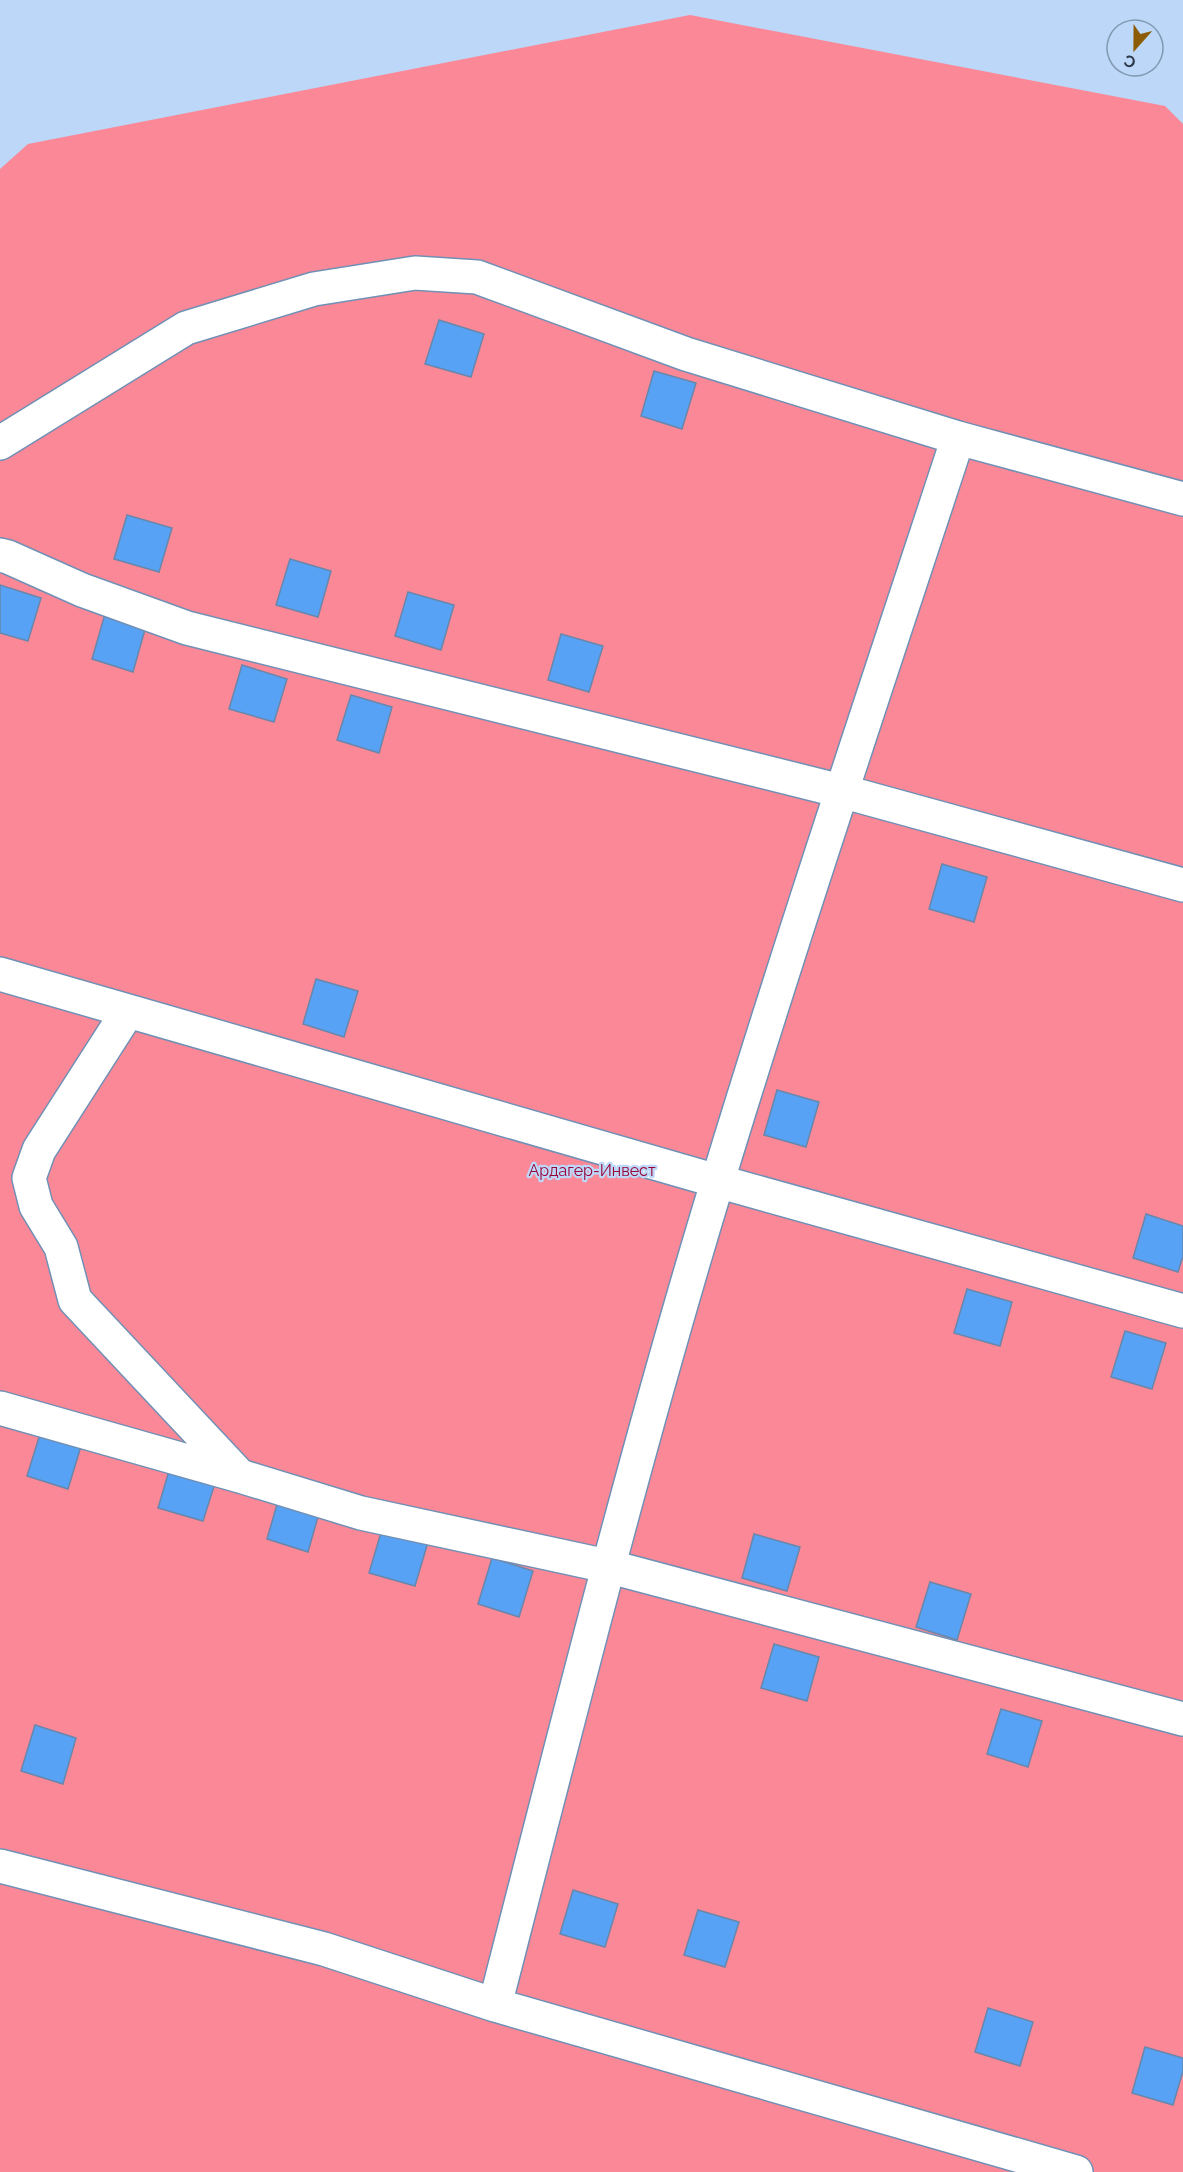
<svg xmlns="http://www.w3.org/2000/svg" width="1183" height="2172" font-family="Raleway,sans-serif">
<rect width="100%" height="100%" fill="#bcd7f7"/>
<path fill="#fb8897" d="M690,15l475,91 18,18v2048h-1183v-2003l28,-25z"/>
<path fill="#57a2f5" stroke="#6887ab" stroke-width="1.5" d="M439,320l45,14 -13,43 -46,-13z
M654,371l42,12 -14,46 -41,-13z
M127,515l45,13 -13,44 -45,-13z
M290,559l41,12 -13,46 -42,-12z
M0,585l41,13 -13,43 -28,-8z
M408,592l46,13 -13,45 -46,-14z
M105,614l41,12 -13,46 -41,-13z
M561,634l42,12 -14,46 -41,-12z
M242,665l45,14 -13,43 -45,-13z
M351,695l41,12 -13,46 -42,-13z
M942,864l45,13 -13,45 -45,-13z
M316,979l42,12 -14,46 -41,-13z
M777,1090l42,12 -13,45 -42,-12z
M1146,1214l37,12v30l-5,16 -45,-14z
M967,1289l45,13 -12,44 -46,-13z
M1125,1331l41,12 -14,46 -41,-12z
M41,1431l41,12 -14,46 -41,-13z
M171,1464l46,13 -14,44 -45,-13z
M280,1494l41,12 -13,46 -41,-13z
M382,1529l46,13 -13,44 -46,-13z
M754,1534l46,13 -13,44 -45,-13z
M492,1558l41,13 -14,46 -41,-13z
M930,1582l41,12 -14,46 -41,-13z
M774,1644l45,13 -12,44 -46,-13z
M1001,1709l41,12 -14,46 -41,-13z
M35,1725l41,13 -13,46 -42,-13z
M573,1890l45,14 -13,43 -45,-13z
M698,1910l41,12 -14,45 -41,-12z
M988,2008l45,14 -13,44 -45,-14z
M1145,2047l38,11v13l-10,34 -41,-12z"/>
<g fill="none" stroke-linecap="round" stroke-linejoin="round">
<defs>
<path id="street" d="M0,443l186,-115 128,-39 101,-16 62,4 209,77 272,84 225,61
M0,555l8,2 74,33 105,38 654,163 342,94
M0,974l717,207 466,130
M128,1011l-89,139 -10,28 7,28 25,41 14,53 165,176
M0,1408l240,68 121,37 246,53 576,153
M0,1866l324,83 171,56 581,167
M495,2005c71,-276 140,-553 223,-825 76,-249 159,-495 240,-742"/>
</defs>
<use href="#street" stroke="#7090b5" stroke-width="36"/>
<use href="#street" stroke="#fff" stroke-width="33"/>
</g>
<g text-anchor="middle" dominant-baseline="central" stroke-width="4.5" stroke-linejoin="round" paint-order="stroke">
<g font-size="16" fill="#990035" stroke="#bcd7f7">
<text x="592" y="1170">Ардагер-Инвест</text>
</g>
</g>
<g transform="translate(1135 48) rotate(201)"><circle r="28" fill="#bcd7f7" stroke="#8298b1" stroke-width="1.5"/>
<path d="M0-4.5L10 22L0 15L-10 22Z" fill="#8c5c05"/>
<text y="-9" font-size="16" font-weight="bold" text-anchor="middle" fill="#2c3949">С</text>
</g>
</svg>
